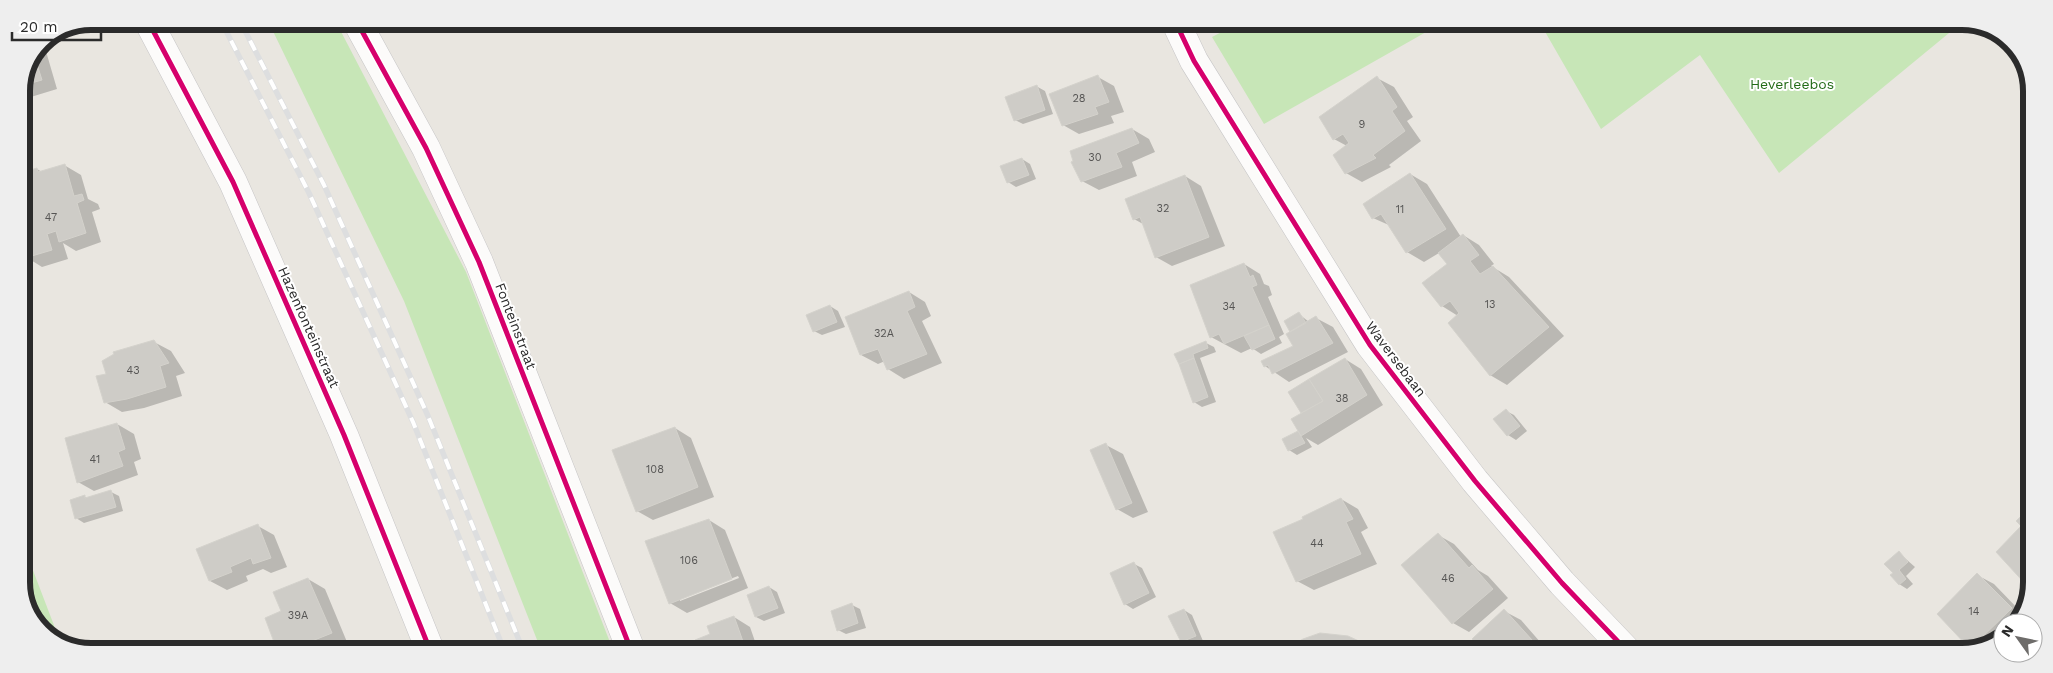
<svg xmlns="http://www.w3.org/2000/svg" width="2053" height="673" font-family="'Work Sans',sans-serif">
<rect width="100%" height="100%" fill="#e9e6e0"/>
<path fill="#c7e6b7" d="M268,21l68,1 130,250 147,378h-72l-137,-349z
M1239,23h203l-178,101 -52,-87z
M1540,23l420,1 -181,149 -79,-118 -99,74z
M21,539l39,102 -22,-13 -17,-41z"/>
<path fill="#0003" fill-rule="evenodd" d="M43,41l14,48 -36,11v-9z
M1098,77l16,9 10,26 -13,4 3,7 -35,11 -16,-9z
M1377,78l17,9 19,30 -6,4 14,20 -32,24 2,2 -29,15 -16,-9 1,-27 -13,-7z
M1036,86l9,5 8,23 -30,10 -8,-4z
M1132,129l17,10 6,13 -23,10 5,14 -38,14 -17,-9z
M1022,159l8,5 6,15 -20,8 -8,-5z
M64,165l17,10 7,24 10,5 2,5 -8,3 9,30 -25,9 -13,-8 5,16 -26,8 -16,-10 1,-67 10,-21 5,3z
M1410,174l17,10 34,53 2,-2 16,10 15,19 -3,2 18,11 55,59 -57,49 -17,-10 -32,-59 -16,-10 6,-42 -9,-11 -15,9 -17,-10 -16,-26 -18,-8z
M1185,176l16,10 24,60 -53,20 -16,-9 -13,-33 -9,-5z
M1244,264l16,10 4,10 5,2 3,9 -4,2 16,37 -5,3 3,6 -21,11 -9,-6 -11,5 -30,-16z
M909,292l16,10 6,14 -9,5 20,42 -38,16 -16,-10 -3,-8 -7,3 -17,-9 -14,-38z
M830,306l8,5 7,16 -23,8 -8,-4z
M1299,314l10,8 7,-4 17,9 15,25 -59,30 -24,-16 30,-19 -3,-15z
M154,342l17,9 14,22 -9,3 6,20 -38,12 -22,4 -17,-10 2,-28z
M1206,343l8,4 2,5 -16,6 16,44 -14,5 -8,-5 -18,-47z
M1345,359l16,10 22,36 -65,40 -12,-7 6,9 -15,8 -8,-5 -5,-11 14,-6 3,2 1,-21 -12,-22z
M1506,411l8,4 13,16 -11,9 -8,-5z
M117,424l17,10 7,25 -7,3 4,13 -44,16 -16,-9z
M675,428l16,10 23,59 -61,23 -16,-9z
M1106,445l17,9 25,58 -15,6 -16,-9z
M111,492l8,4 4,15 -39,12 -8,-5 8,-22 4,3z
M1341,499l17,10 10,19 -7,4 16,32 -63,26 -17,-9 8,-61z
M709,520l16,10 23,58 -61,25 -17,-10zM738,576l1,2 -59,23v-3z
M258,526l16,9 13,32 -16,6 -8,-4 -17,7 2,5 -21,9 -17,-9 -12,-31z
M1438,535l16,9 24,26 10,6 20,22 -39,34 -16,-9z
M1899,553l16,14 -9,9 7,8 -6,5 -8,-5 -5,-11z
M1134,564l8,4 14,29 -23,12 -8,-5z
M1977,575l17,9 27,28 -7,11h-11v15l-31,10z
M308,579l17,10 22,53 -18,8h-50l3,-38z
M769,587l8,5 8,21 -21,8 -8,-4z
M852,605l8,4 6,19 -20,6 -8,-4z
M1184,610l8,5 11,26 -13,5 -8,-4z
M1504,611l17,9 27,31h-63l-11,-12z
M734,617l16,10 8,23h-58l-4,-9 16,-6z"/>
<path fill="#ceccc7" stroke="#d4d2cc" d="M35,58l7,22 -18,5z
M1098,75l11,27 -14,5 3,7 -36,12 -13,-32z
M1377,76l20,31 -5,4 13,20 -32,24 3,3 -31,16 -12,-19 16,-12 -6,-9 -10,6 -14,-23z
M1037,85l8,25 -31,11 -9,-24z
M1132,128l7,15 -23,10 6,14 -41,15 -10,-20 2,-1 -3,-10z
M1022,158l7,17 -22,8 -7,-17z
M65,164l9,32 8,-2 2,6 -7,3 9,30 -27,9 -3,-11 -9,3 5,16 -27,8 -4,-12v-56l5,-1 -5,-16 16,-5 1,4z
M1410,173l36,56 -40,24 -25,-39 -9,5 -9,-15z
M1185,175l24,62 -54,21 -15,-41 -7,3 -8,-21z
M1463,234l16,21 -9,6 10,13 13,-8 56,61 -59,49 -42,-53 11,-10 -9,-12 -9,6 -19,-24 25,-19 -9,-11z
M1244,263l6,14 3,-2 4,10 -5,2 17,38 -45,19 -5,-10 -9,4 -20,-53z
M909,291l6,16 -8,4 20,43 -40,16 -9,-21 -18,6 -15,-38z
M830,305l7,17 -24,10 -7,-17z
M1299,312l7,11 -16,9 -6,-11z
M1316,316l17,27 -61,31 -4,-9 -4,2 -3,-6 32,-15 -7,-12z
M1269,325l6,14 -23,11 -8,-14z
M154,340l15,23 -9,3 6,21 -39,12 -23,4 -8,-27 10,-2 -4,-13 12,-7 -1,-2z
M1206,341l2,7 -15,6 1,4 -15,6 -5,-10z
M1194,358l14,39 -15,6 -14,-39z
M1345,358l22,37 -66,41 -10,-17 32,-18 -14,-22z
M1309,379l14,22 -22,12 -13,-21z
M1506,409l14,17 -13,10 -14,-17z
M117,423l8,26 -7,3 5,14 -46,17 -12,-45z
M675,427l23,60 -62,25 -24,-62z
M1298,431l7,12 -17,8 -6,-12z
M1106,443l26,60 -16,7 -26,-60z
M111,490l5,17 -41,12 -5,-19 15,-5v3z
M1341,498l12,21 -7,3 15,32 -65,28 -23,-50 30,-13 -1,-2z
M2030,507l-1,81 -33,-36 25,-26 -5,-5z
M709,519l23,60 -63,25 -24,-63z
M258,524l13,34 -18,6 -2,-6 -21,9 2,5 -23,9 -13,-32z
M1438,533l31,35 3,-3 21,24 -41,35 -51,-59z
M1899,551l9,11 -9,8 7,9 -7,6 -9,-10 3,-2 -9,-9z
M1134,562l15,31 -25,12 -14,-32z
M1977,573l35,35 -42,41 -33,-35z
M308,578l24,55 -35,14 1,3h-21l-12,-32 16,-7 -8,-19z
M769,586l9,22 -23,9 -8,-22z
M852,603l6,20 -21,8 -6,-20z
M1184,609l12,27 -15,6 -13,-26z
M1504,609l38,42h-58l-12,-12z
M734,616l12,34h-48l-3,-10 15,-6 -3,-8z
M1320,633l28,3 13,6 10,9h-89l21,-12z"/>
<g fill="none" stroke-linecap="round" stroke-linejoin="round">
<defs>
<path id="minor" d="M148,21l85,161 111,253 86,215
M357,22l69,126 53,114 152,388"/>
<path id="tertiary" d="M1176,23l18,38 176,284 105,136 87,102 65,68"/>
</defs>
<use href="#minor" stroke="#c6c5c6" stroke-width="29"/>
<use href="#tertiary" stroke="#c6c5c6" stroke-width="29"/>
<use href="#minor" stroke="#fcfbfa" stroke-width="28"/>
<use href="#tertiary" stroke="#fcfbfa" stroke-width="28"/>
<defs>
<path id="rail" d="M221,21l88,172 104,229 91,228
M240,21l84,164 104,231 95,234"/>
</defs>
<use href="#rail" stroke="#dddedf" stroke-width="5.5"/>
<use href="#rail" stroke="#fff" stroke-width="4" stroke-dasharray="11" stroke-linecap="butt"/>
<defs>
<path id="cycleway" d="M148,21l85,161 111,253 86,215
M357,22l69,126 53,114 152,388
M1176,23l18,38 176,284 105,136 87,102 65,68"/>
</defs>
<use href="#cycleway" stroke="#fff" stroke-width="8"/>
<use href="#cycleway" stroke="#d6006c" stroke-width="5"/>
</g>
<g text-anchor="middle" dominant-baseline="central" stroke-width="4" stroke-linejoin="round" paint-order="stroke">
<g font-size="11" fill="#565554">
<text x="1079" y="98">28</text>
<text x="1362" y="124">9</text>
<text x="1095" y="157">30</text>
<text x="1163" y="208">32</text>
<text x="1400" y="209">11</text>
<text x="51" y="217">47</text>
<text x="1490" y="304">13</text>
<text x="1229" y="306">34</text>
<text x="884" y="333">32A</text>
<text x="133" y="370">43</text>
<text x="1342" y="398">38</text>
<text x="95" y="459">41</text>
<text x="655" y="469">108</text>
<text x="1317" y="543">44</text>
<text x="689" y="560">106</text>
<text x="1448" y="578">46</text>
<text x="1974" y="611">14</text>
<text x="298" y="615">39A</text>
</g>
<g font-size="14" fill="#236b17" stroke="#fff">
<text x="1792" y="84">Heverleebos</text>
</g>
<g font-size="14" fill="#2b2b2b" stroke="#fff">
<text transform="translate(516 326) rotate(69)">Fonteinstraat</text>
<text transform="translate(309 327) rotate(66)">Hazenfonteinstraat</text>
<text transform="translate(1396 359) rotate(53)">Waversebaan</text>
</g>
</g>
<path d="M0 0H2053V673H0ZM91 30H1962A61 61 0 0 1 2023 91V582A61 61 0 0 1 1962 643H91A61 61 0 0 1 30 582V91A61 61 0 0 1 91 30Z" fill="#eee" fill-rule="evenodd"/>
<path fill="none" stroke="#2b2b2b" stroke-width="6" d="M91 30H1962A61 61 0 0 1 2023 91V582A61 61 0 0 1 1962 643H91A61 61 0 0 1 30 582V91A61 61 0 0 1 91 30Z"/>
<g transform="translate(2018 638) rotate(303)"><circle r="24" fill="#ffffff" stroke="#aaaaaa"/>
<path d="M0-4L9 19L0 12L-9 19Z" fill="#6e6c6a"/>
<text y="-8" font-size="14" font-weight="bold" text-anchor="middle" fill="#2b2b2b">N</text>
</g>
<path d="M12 32v8h89v-8" fill="none" stroke="#2b2b2b" stroke-width="2.5"/>
<text x="20" y="32" font-size="15" fill="#2b2b2b" stroke="#ffffff" stroke-width="4" paint-order="stroke">20 m</text>
</svg>
